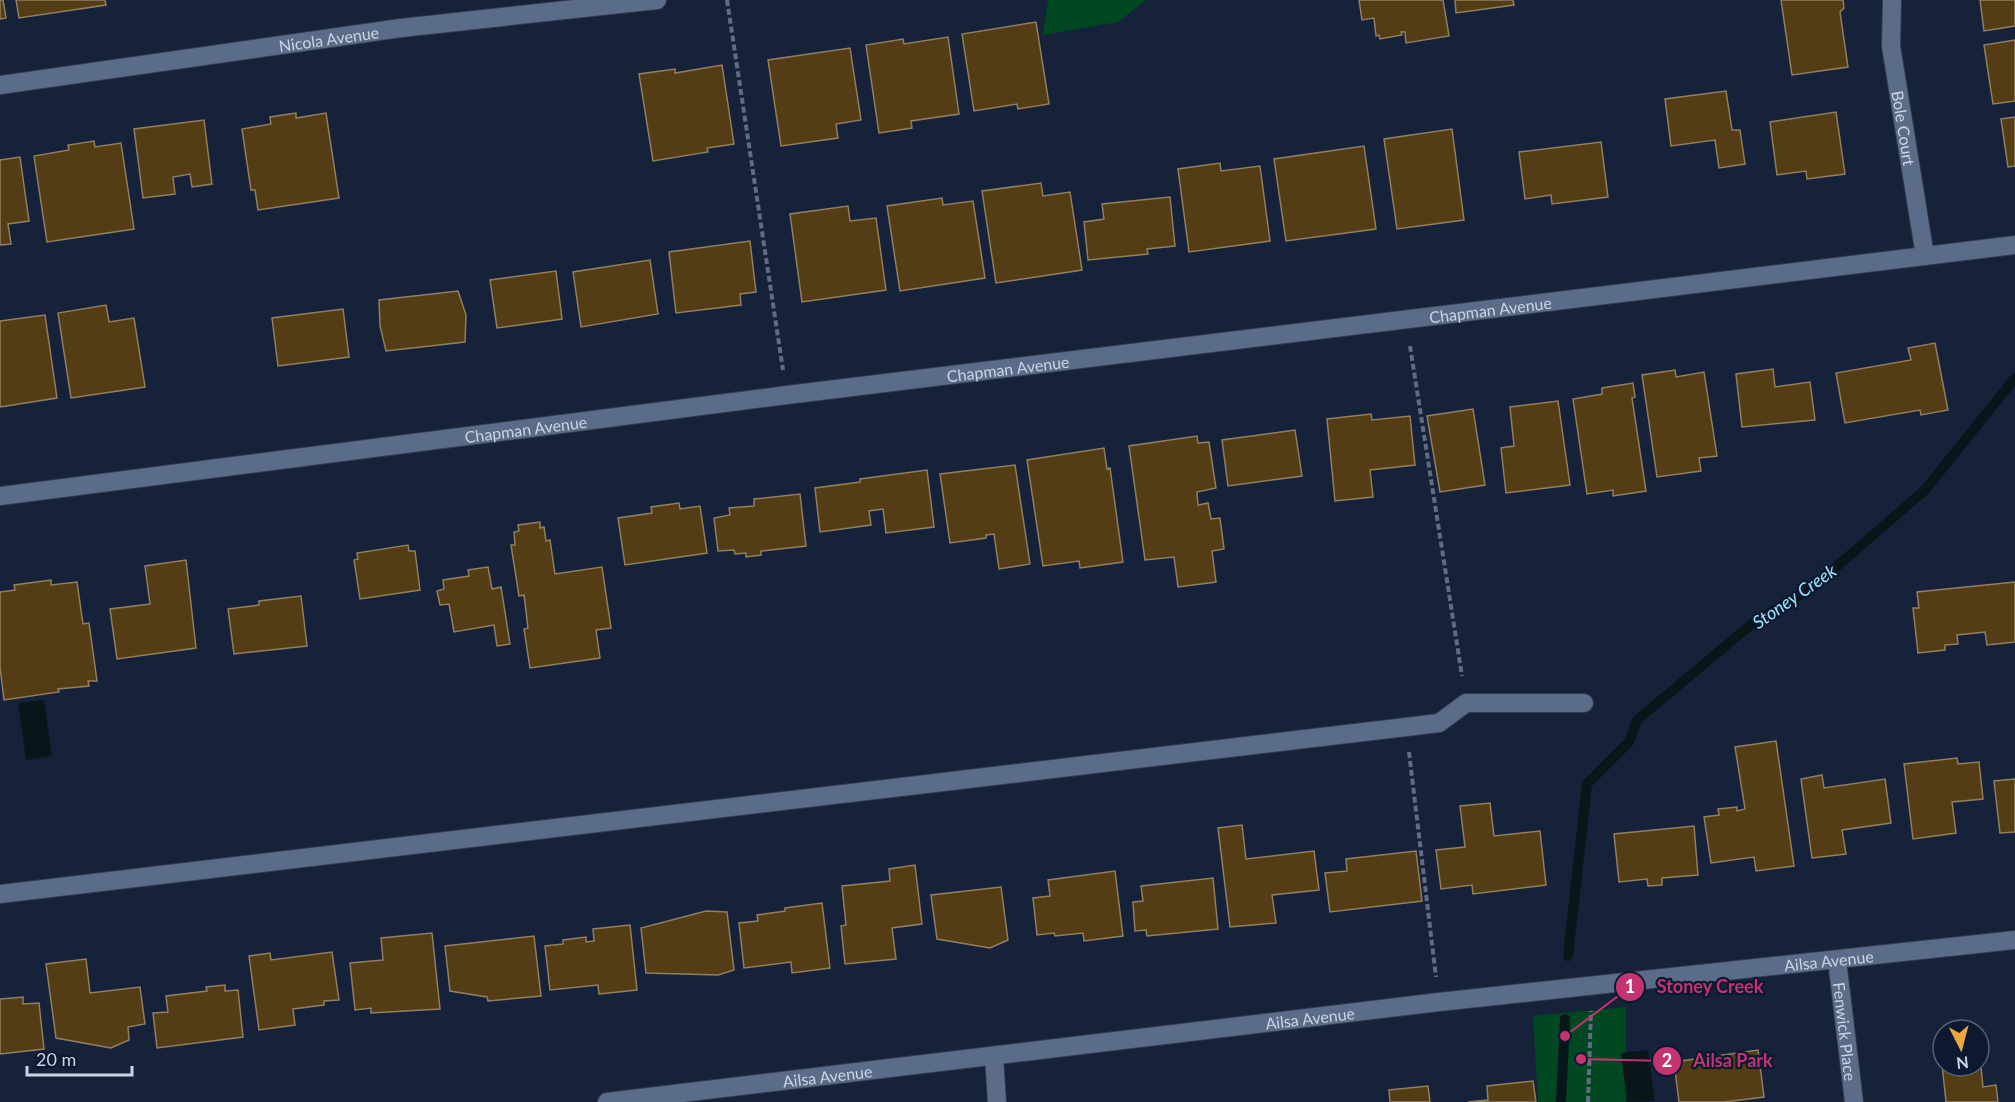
<svg xmlns="http://www.w3.org/2000/svg" width="2015" height="1102" font-family="Lato,sans-serif">
<rect width="100%" height="100%" fill="#15223a"/>
<path fill="#004822" d="M1048,0h98l-28,22 -75,13z
M1626,1007v95h-88l-5,-86z"/>
<path fill="#08161a" d="M44,700l8,56 -26,4 -8,-57z
M1648,1050l7,51 -28,1 -6,-49z"/>
<g fill="none" stroke-linecap="round" stroke-linejoin="round">
<path stroke="#08161a" stroke-width="10" d="M1568,956l19,-172 42,-42 8,-22 116,-97 60,-36 112,-97 90,-112
M1561,1102l4,-83"/>
</g>
<path fill="#543d14" stroke="#927f61" stroke-width="1.5" d="M0,0h3l3,18 -6,1z
M16,0h89l1,5 -87,13z
M1359,0h84l6,36 -43,7 -1,-11h-4l1,3 -22,4 -1,-4 -3,1 -2,-18 -12,2z
M1455,0h58l1,5 -58,8z
M1781,0h62l1,8 -4,4 8,55 -56,8z
M1980,0h35v26l-31,5z
M1036,22l13,82 -31,5 -1,-5 -43,7 -12,-77z
M948,37l11,77 -48,7 1,7 -33,5 -13,-88 37,-6 1,5z
M2015,40v61l-22,3 -9,-59z
M850,48l11,72 -25,4 2,14 -57,8 -13,-86z
M722,65l12,79 -27,4 1,4 -55,9 -14,-87 36,-5v4z
M1726,91l6,39h8l5,34 -26,4 -4,-28 -44,6 -6,-47z
M1836,112l9,62 -38,5 -1,-8 -29,4 -7,-53z
M296,113v5l30,-5 13,85 -81,12 -3,-20h-4l-9,-61 29,-5 -1,-7z
M2015,117v49l-7,1 -7,-48z
M204,120l8,64 -20,3 -2,-13 -17,3 2,17 -32,4 -9,-69z
M1452,129l12,91 -67,9 -13,-90z
M94,141l1,6 26,-4 13,86 -87,13 -13,-86 35,-6 -1,-5z
M1601,142l7,55 -56,7 -1,-9 -26,4 -6,-47z
M1364,146l12,83 -90,12 -12,-82z
M20,157l9,64 -21,3 3,20 -11,1v-85z
M1220,163l1,8 39,-5 10,75 -81,11 -11,-83z
M1041,183l2,13 27,-4 12,78 -86,13 -14,-92z
M1170,197l5,49 -28,3 1,5 -60,6 -4,-38 20,-3 -2,-15z
M942,198l1,7 30,-4 12,77 -85,13 -13,-85z
M848,206l2,15 26,-3 10,72 -84,12 -12,-88z
M750,241l6,51 -16,2 1,11 -65,8 -7,-61z
M650,260l8,54 -77,13 -8,-55z
M556,271l6,48 -65,9 -7,-48z
M458,291l8,24 -1,27 -79,9 -6,-25 -1,-26z
M106,305l3,17 25,-4 11,69 -74,11 -13,-85z
M343,309l6,48 -71,9 -6,-48z
M45,315l12,83 -57,9v-86z
M1935,343l13,67 -27,5 -1,-5 -75,13 -9,-50 75,-13 -3,-12z
M1773,369l2,18 35,-5 5,38 -73,7 -6,-53z
M1675,370l1,7 28,-5 13,84 -18,2 2,13 -44,6 -15,-102z
M1633,383l2,14 -3,1 14,93 -33,5v-6l-26,4 -14,-95 29,-5v-6z
M1558,401l12,84 -64,8 -5,-45 13,-2 -4,-39z
M1473,409l12,76 -45,7 -13,-76z
M1371,414l1,6 38,-4 5,49 -45,5 3,27 -38,4 -8,-82z
M1295,430l7,46 -74,10 -6,-46z
M1197,436l1,7 11,-1 7,46 -19,4 1,13 10,-2 3,16 9,-1 4,31 -12,2 4,31 -38,5 -4,-30 -29,3 -16,-114z
M1104,448l3,21 3,-1 13,94 -43,6 -1,-7 -36,5 -16,-106z
M1015,465l15,99 -31,5 -5,-35 -8,1v3l-36,5 -10,-69z
M927,470l7,57 -48,6 -3,-24 -14,2 2,14 -51,7 -5,-44 45,-6v-3z
M800,494l6,52 -45,5v4l-15,2v-4l-11,1 -1,-4 -16,1 -4,-33 16,-3 -1,-7 25,-2v-7z
M679,503l1,6 20,-3 7,47 -82,12 -7,-47 34,-5 -1,-6z
M540,522v6l4,-1 2,14 4,-1 5,34 47,-7 9,61 -15,2 4,28 -70,10 -6,-39 4,-1 -4,-33 -5,1 -8,-51h4l-1,-13 5,-1 -1,-6z
M408,545l1,6h6l5,39 -60,9 -6,-39 4,-1 -1,-6z
M186,560l10,88 -79,11 -7,-50 40,-5 -5,-38z
M488,567l4,22 9,-2 9,57 -13,2 -3,-21 -40,7 -5,-28 -9,1 -3,-14 7,-2 -1,-9 26,-4 -1,-6z
M51,580v5l26,-3 6,42 6,-1 8,58h-9l1,5 -31,3 1,3 -55,8 -4,-33v-75l15,-2 -1,-5z
M2015,582v60l-28,3 -2,-13 -28,3 1,9 -13,1v5l-27,3 -5,-45h6l-2,-16z
M301,596l6,50 -73,8 -6,-45 31,-4v-4z
M1776,741l18,125 -38,5 -2,-14 -43,6 -7,-46 15,-2 -1,-6 19,-2v4l8,-2 -10,-62z
M1957,758l1,6 21,-2 4,37 -31,3 4,31 -43,6 -9,-75z
M1822,775l2,13 61,-9 6,44 -49,7 4,24 -34,4 -11,-79z
M2015,779v53l-15,1 -6,-52z
M1490,803l4,33 46,-5 6,54 -73,9 -1,-9 -31,4 -5,-39 29,-3 -5,-41z
M1242,825l4,34 68,-8 5,39 -47,5 4,28 -46,4 -12,-99z
M1694,826l4,49 -36,3v7l-14,1 -1,-7 -28,3 -5,-48z
M1416,851l6,50 -92,11 -5,-39 22,-2 -1,-12z
M915,865l7,59 -30,4 4,31 -51,5 -4,-38 5,-1 -4,-39 48,-5 -1,-12z
M1115,871l8,65 -39,5 -1,-8 -28,3 -1,-3 -17,2 -4,-37 17,-2 -2,-16z
M1213,878l5,51 -71,7 -1,-6 -11,1 -2,-29 10,-1 -2,-15z
M1001,887l7,53 -18,8 -53,-9 -6,-44z
M822,903l8,65 -38,5 -1,-11 -47,6 -5,-45 19,-2 -1,-6 28,-4v-3z
M706,911l21,1 7,58 -16,5 -72,-2 -5,-45z
M630,925l7,65 -38,4 -1,-9 -48,5 -5,-44 18,-2v-4l23,-3v5l8,-1 -1,-12z
M432,933l8,76 -69,4v-5l-16,2 -5,-47 33,-3 -2,-22z
M534,936l7,60 -53,5 -1,-4 -37,-6 -5,-45z
M332,952l7,48 -15,1v4l-31,4 2,16 -36,5 -10,-74 21,-3 1,7z
M86,959l4,34 50,-6 5,37 -17,3 1,13 -18,8 -55,-10 -10,-74z
M225,985v6l13,-1 5,47 -86,11 -4,-35 15,-1 -2,-16 41,-5 -1,-4z
M23,997v7l16,-1 5,46 -44,5v-55z
M1943,1044v22h36v-19l4,40 13,-2 2,17h-52l-6,-57z
M1758,1050l6,47 -40,5h-45l-5,-40z
M1533,1081l3,21h-68l20,-2 -1,-14z
M1428,1086l2,16h-40l-1,-12z"/>
<g fill="none" stroke-linecap="round" stroke-linejoin="round">
<defs>
<path id="lane" d="M0,894l1406,-167 33,-4 27,-20h118"/>
<g id="street">
<path id="s1" d="M1892,0l-1,46 34,210"/>
<path id="s2" d="M0,85l401,-57 256,-28"/>
<path id="s3" d="M0,496l787,-101 1228,-150"/>
<path id="s4" d="M1837,960l17,142"/>
<path d="M994,1057l3,45"/>
</g>
<g id="secondary">
<path id="s5" d="M607,1102l832,-100 576,-62"/>
</g>
</defs>
<use href="#lane" stroke="#323b4f" stroke-width="20"/>
<use href="#street" stroke="#323b4f" stroke-width="20"/>
<use href="#secondary" stroke="#323b4f" stroke-width="20"/>
<path stroke="#616c81" stroke-width="4" stroke-dasharray="6 3" stroke-linecap="butt" d="M727,0l56,370
M1410,346l52,330
M1409,752l27,225
M1588,1102l3,-91"/>
<use href="#lane" stroke="#5b6c88" stroke-width="18"/>
<use href="#street" stroke="#5b6c88" stroke-width="18"/>
<use href="#secondary" stroke="#5b6c88" stroke-width="18"/>
</g>
<g text-anchor="middle" dominant-baseline="central" stroke-width="4.5" stroke-linejoin="round" paint-order="stroke">
<g font-size="16" fill="#cad4e4" stroke="#0c1930">
<text stroke="none"><textPath href="#s2" startOffset="332">Nicola Avenue</textPath></text>
<text stroke="none"><textPath href="#s1" startOffset="129">Bole Court</textPath></text>
<text stroke="none"><textPath href="#s3" startOffset="1502">Chapman Avenue</textPath></text>
<text stroke="none"><textPath href="#s3" startOffset="1016">Chapman Avenue</textPath></text>
<text stroke="none"><textPath href="#s3" startOffset="530">Chapman Avenue</textPath></text>
<text stroke="none"><textPath href="#s5" startOffset="1230">Ailsa Avenue</textPath></text>
<text stroke="none"><textPath href="#s5" startOffset="708">Ailsa Avenue</textPath></text>
<text stroke="none"><textPath href="#s4" startOffset="72">Fenwick Place</textPath></text>
<text stroke="none"><textPath href="#s5" startOffset="222">Ailsa Avenue</textPath></text>
</g>
<g font-size="18" font-style="italic" fill="#98e8fb" stroke="#0c1930">
<text transform="translate(1794 596) rotate(-35)">Stoney Creek</text>
</g>
</g>
<path fill="none" stroke="#c33470" stroke-width="2" d="M1565 1036L1630 987M1581 1059L1667 1061"/>
<g fill="#c33470" stroke="#0c1930" stroke-width="2">
<circle cx="1565" cy="1036" r="6"/>
<circle cx="1581" cy="1059" r="6"/>
<circle cx="1630" cy="987" r="15"/>
<circle cx="1667" cy="1061" r="15"/>
</g>
<g font-size="18" text-anchor="middle" font-weight="bold" fill="#fff">
<text x="1630" y="993">1</text>
<text x="1667" y="1067">2</text>
</g>
<g font-size="18" text-anchor="middle" font-weight="bold" fill="#c33470" stroke="#0c1930" stroke-width="4.5" stroke-linejoin="round" paint-order="stroke">
<text x="1710" y="993">Stoney Creek</text>
<text x="1733" y="1067">Ailsa Park</text>
</g>
<g transform="translate(1961 1048) rotate(174)"><circle r="28" fill="#0c1930" stroke="#586478" stroke-width="1.5"/>
<path d="M0-4.5L10 22L0 15L-10 22Z" fill="#eda83b"/>
<text y="-9" font-size="16" font-weight="bold" text-anchor="middle" fill="#cad4e4">N</text>
</g>
<path d="M27 1066v9h105v-9" fill="none" stroke="#cad4e4" stroke-width="3"/>
<text x="36" y="1066" font-size="18" fill="#cad4e4" stroke="#0c1930" stroke-width="4.5" paint-order="stroke">20 m</text>
</svg>
